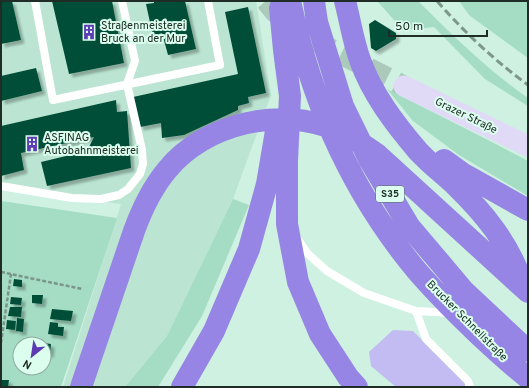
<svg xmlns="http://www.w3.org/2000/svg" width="529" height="388" font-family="Overpass,sans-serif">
<defs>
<filter id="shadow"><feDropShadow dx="3.5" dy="3.5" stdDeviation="1" flood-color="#0004"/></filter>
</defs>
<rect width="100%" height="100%" fill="#cef1e1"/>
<path fill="#bbe5d2" d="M1,1h255l15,94 -38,104 -66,137 -42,51h-62l58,-183 -120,-15z"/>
<path fill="#a4dcc4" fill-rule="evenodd" d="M377,1h41c35,35 70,69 110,97v8l-43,-27 -51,-52 -31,3z
M459,1h69v57l-59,-43z
M387,89l97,49 44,23v35l-69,-41 -46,-34z
M233,199l16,6 -47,111 -44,71h-33l42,-51z
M1,201l116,17 -56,169h-60zM20,344h24v24h-24z"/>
<path fill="#c2bcf2" d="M393,330l20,1 53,53 -2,3h-68l-25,-21 -2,-14z"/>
<path fill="#044e39" filter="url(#shadow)" d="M1,1h11l9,39 -20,4z
M52,1h60l12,62 -55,11z
M154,1h31l11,48 -28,6 -6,-22 -9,3 -7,-32 8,-1z
M248,7l18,86 -18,4 1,6 -11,3v4l-54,25 -22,3 -1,-15 -21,4 -7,-30 105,-23 -13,-62z
M375,20l21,13v6l-20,12 -5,-3 -2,-24z
M36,68l6,23 -41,10v-25z
M116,100l1,12 10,-1 4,57 -84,18 -6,-24 46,-11 7,-14 -73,16 3,17 -23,6v-50z
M14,279l8,1v7l-9,-1z
M32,295h11l-1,9 -10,-1z
M11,297l11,1 -1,7 -11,-1z
M10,307h12l-1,10 -13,-1z
M52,309l21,2 -2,10 -21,-2z
M17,318l7,1 -1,13 -7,-1z
M7,320l9,1 -1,9 -9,-1z
M50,322l8,1v4h6l-1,9 -15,-2z
M44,343l7,1 -1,10h-6z
M1,380h8l-1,7h-7z"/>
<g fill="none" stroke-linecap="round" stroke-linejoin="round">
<path stroke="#abcabc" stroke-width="21" stroke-dasharray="21 10" stroke-linecap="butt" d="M266,1l9,11 15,14 19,12 95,48"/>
<path stroke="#7c958a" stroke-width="2.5" stroke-dasharray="4 2" stroke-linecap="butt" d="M1,272l81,17
M1,343l10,-69"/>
<path stroke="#fff" stroke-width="8" d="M35,1l18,99 167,-35 -12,-64
M1,186l71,12 29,1 18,-4 9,-6 12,-15 3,-10 -1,-14 -15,-66 8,-23 -13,-60
M297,238l11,16 19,17 37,22 52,18 35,2
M416,311l10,28 42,42 2,6"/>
<path stroke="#e0daf7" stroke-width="21" d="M404,86l124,60"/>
<path stroke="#9685e5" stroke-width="22" d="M290,1c21,99 62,192 127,270 19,22 40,43 61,63 16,15 32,30 50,44
M314,1l3,21 26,84 26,53 40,67 55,65 64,60
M345,1c5,19 8,40 15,59 12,34 35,64 58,91 11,12 24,22 36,33 30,29 54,58 68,98
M280,8l4,42 6,46 -3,65v63l11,58 22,52 28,43 9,10
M444,160l18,13 66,37
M81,387l53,-156c8,-22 18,-43 33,-61 38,-47 115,-64 169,-40 15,6 28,15 42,25l150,137
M182,387l32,-56 35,-82 18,-65 10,-59"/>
<path stroke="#7e978b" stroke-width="3" stroke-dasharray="8 4" stroke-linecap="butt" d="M437,1c27,31 57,59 91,84"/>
</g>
<defs>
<symbol id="building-bare" viewBox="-9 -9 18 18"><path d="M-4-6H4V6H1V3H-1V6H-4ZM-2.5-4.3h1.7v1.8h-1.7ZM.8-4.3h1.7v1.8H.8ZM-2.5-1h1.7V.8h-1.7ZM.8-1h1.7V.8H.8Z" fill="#5c3bb3" stroke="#dbfeee" stroke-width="2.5" paint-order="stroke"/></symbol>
</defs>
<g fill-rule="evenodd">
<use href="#building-bare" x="78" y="21" width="22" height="22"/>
<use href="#building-bare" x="21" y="133" width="22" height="22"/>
</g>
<g text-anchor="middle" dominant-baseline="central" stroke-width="4" stroke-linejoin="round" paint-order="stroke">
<rect fill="#dbfeee" stroke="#586c63" stroke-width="1" x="376" y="186" width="28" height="16" rx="3"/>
<g font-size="10" font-weight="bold" fill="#202d27">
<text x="390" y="194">S35</text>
</g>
<g font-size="11" fill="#202d27" stroke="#dbfeee" text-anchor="start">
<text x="101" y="26">Straßenmeisterei<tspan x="101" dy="13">Bruck an der Mur</tspan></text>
<text x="44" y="138">ASFINAG<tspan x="44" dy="13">Autobahnmeisterei</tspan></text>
</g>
<g font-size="11" fill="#202d27" stroke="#dbfeee">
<text transform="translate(466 116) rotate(26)">Grazer Straße</text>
<text transform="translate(467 321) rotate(45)">Brucker Schnellstraße</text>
</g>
</g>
<rect width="529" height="388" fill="none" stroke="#202d27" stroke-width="4"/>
<g transform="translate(32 356) rotate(210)"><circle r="19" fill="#dbfeee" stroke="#90aa9e"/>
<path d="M0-3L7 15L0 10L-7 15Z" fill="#5c3bb3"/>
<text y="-6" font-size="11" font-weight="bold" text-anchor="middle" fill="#202d27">N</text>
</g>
<path d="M389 30v6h98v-6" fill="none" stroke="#202d27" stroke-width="2"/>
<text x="395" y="30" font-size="12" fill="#202d27" stroke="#dbfeee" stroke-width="3" paint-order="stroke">50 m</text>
</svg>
